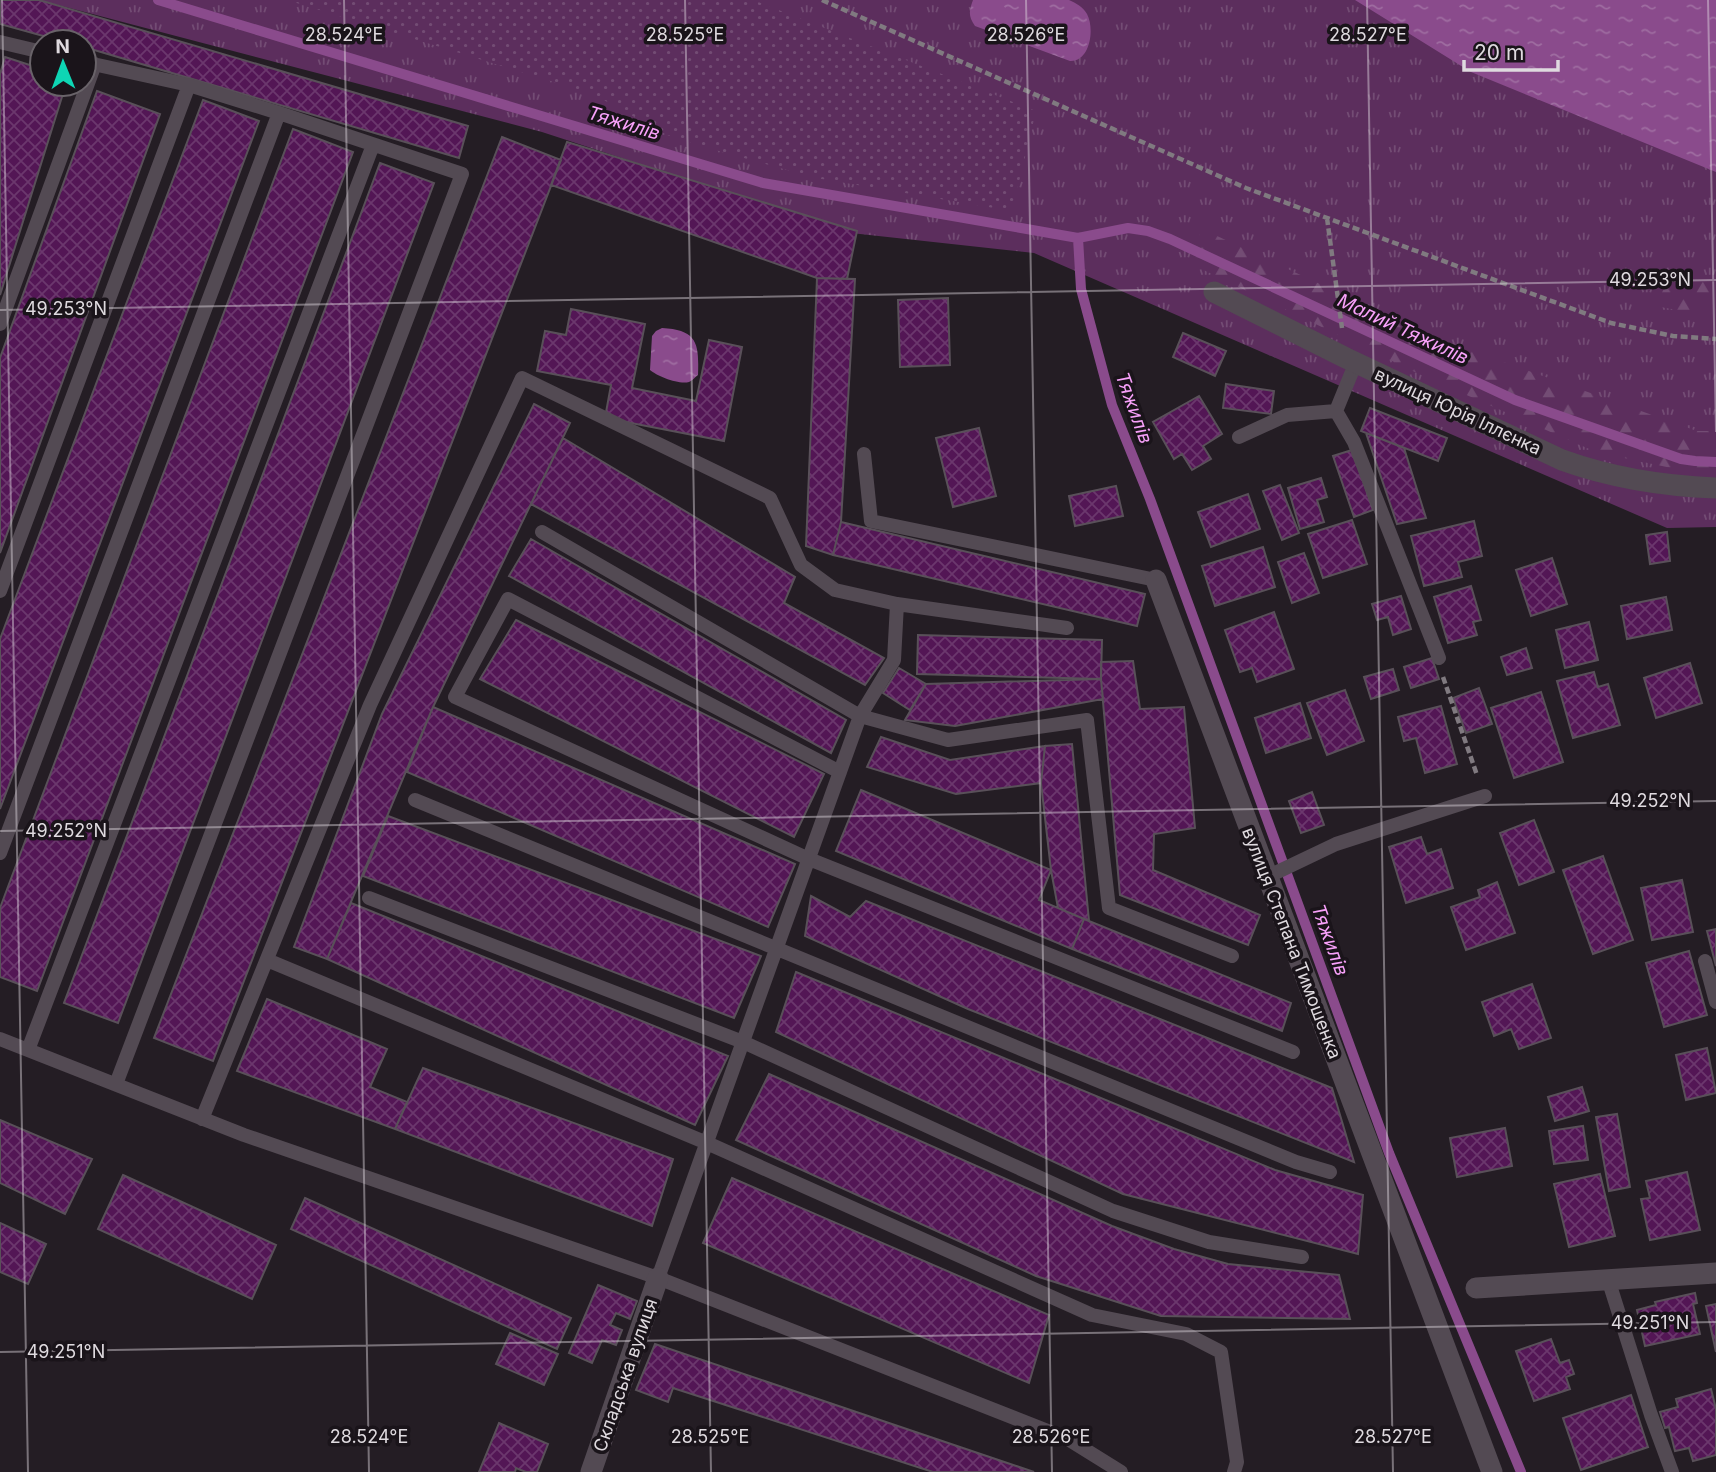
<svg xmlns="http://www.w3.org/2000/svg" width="1716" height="1472" font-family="Inter,sans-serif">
<defs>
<pattern id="grass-tufts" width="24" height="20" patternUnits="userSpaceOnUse" patternTransform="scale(1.75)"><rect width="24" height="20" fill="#5c2e5d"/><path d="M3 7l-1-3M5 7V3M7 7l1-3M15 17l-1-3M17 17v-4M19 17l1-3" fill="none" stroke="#734c74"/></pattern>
<pattern id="forest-firs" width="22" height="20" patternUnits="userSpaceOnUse" patternTransform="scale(1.75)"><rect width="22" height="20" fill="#5c2e5d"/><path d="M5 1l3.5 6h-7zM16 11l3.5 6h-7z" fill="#734c74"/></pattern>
<pattern id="garden-dots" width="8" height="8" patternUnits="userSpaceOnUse" patternTransform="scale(1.75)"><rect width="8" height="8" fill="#5c2e5d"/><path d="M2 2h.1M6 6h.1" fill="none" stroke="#734c74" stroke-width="1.8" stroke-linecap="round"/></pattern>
<pattern id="water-ripples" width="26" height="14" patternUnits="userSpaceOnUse" patternTransform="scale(1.75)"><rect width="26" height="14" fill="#8a4b8c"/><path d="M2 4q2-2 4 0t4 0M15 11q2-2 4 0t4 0" fill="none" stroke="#9f6da1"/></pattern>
<pattern id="building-cross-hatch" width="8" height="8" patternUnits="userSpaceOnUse" patternTransform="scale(1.75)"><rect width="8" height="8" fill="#531655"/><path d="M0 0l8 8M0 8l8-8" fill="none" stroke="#6b376d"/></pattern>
</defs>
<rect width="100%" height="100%" fill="#241d24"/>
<path fill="url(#grass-tufts)" d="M39,0h1677v527l-49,1 -633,-275 -183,-20 -309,-101z"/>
<path fill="url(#forest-firs)" d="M1202,229l232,108 263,94h19v42h-21l-99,-21 -177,-78 -230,-111z
M1670,277l46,5v35l-61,-11z"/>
<path fill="url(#garden-dots)" d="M287,0h466l283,111 -24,100 -196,-33 -94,-26 -55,-17 -74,-41z"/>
<path fill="url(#water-ripples)" d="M973,0h96c7,3 14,7 18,14 8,15 3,48 -17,47l-95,-35c-7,-10 -6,-15 -2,-26z
M1355,0h361v172l-245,-100z
M662,328c36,2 37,16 36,47 -4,3 -5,5 -9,7 -10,3 -32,-6 -39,-12l2,-34 4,-5z"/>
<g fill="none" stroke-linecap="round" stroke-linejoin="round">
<path stroke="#8a4b8c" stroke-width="10" d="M158,0l605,183 315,55 50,-10 20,3 22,8 345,161 166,59 14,2 21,1
M1078,238l3,51 31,116 38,94 239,654 132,319"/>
</g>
<path fill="url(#building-cross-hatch)" stroke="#595059" stroke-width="2" d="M0,0h39l429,126 -9,32 -375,-111v-5h-19l-65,-18z
M5,57l37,12v15h24l-66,211v-221z
M97,91l63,23 -160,439v-195z
M203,100l56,21 -259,688v-170z
M293,129l60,23 -316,839 -37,-14v-69z
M502,137l59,23 -348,901 -59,-23z
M567,142l290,89 -10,48 -30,-1 -266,-93z
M380,163l54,20 -316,840 -54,-20z
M817,278l38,1 -14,243 -8,33 -27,-9z
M948,298l2,67 -50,2 -2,-67z
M571,309l74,15 -13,64 64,13 13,-61 33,7 -18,94 -119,-23 6,-33 -74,-14 8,-40 21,4z
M1183,333l43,18 -11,25 -42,-19z
M1226,384l48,7 -3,23 -48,-6z
M1199,396l23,38 -19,12 8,13 -19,11 -10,-16 -8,5 -21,-37z
M534,404l36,19 -137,284 -106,252 -33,-12 88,-233z
M1370,408l77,30 -9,23 -77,-30z
M979,428l17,68 -43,11 -17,-69z
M1366,433l38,15 22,70 -29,6z
M563,438l232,139 -11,26 100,55 -19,27 -334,-181z
M1352,450l21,60 -19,7 -21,-61z
M1321,478l6,19 -10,3 7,22 -24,7 -12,-41z
M1280,485l19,48 -17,7 -19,-49z
M1116,486l7,30 -48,10 -6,-30z
M1248,494l12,35 -49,18 -13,-35z
M1352,520l15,44 -44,14 -15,-44z
M1474,521l8,35 -24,6 4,15 -38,9 -13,-50z
M841,522l304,72 -8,32 -304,-71z
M1667,532l3,29 -20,3 -4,-29z
M531,539l315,181 -15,33 -322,-177z
M1263,547l12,40 -60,19 -13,-40z
M1304,553l15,40 -27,10 -14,-41z
M1552,558l15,46 -36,12 -15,-46z
M1471,586l10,34 -8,2 4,13 -29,8 -14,-46z
M1401,596l10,33 -18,6 -5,-18 -11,3 -5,-16z
M1666,597l6,33 -45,9 -6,-33z
M1274,612l20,57 -37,13 -5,-14 -12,4 -15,-42z
M516,620l308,154 -30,63 -314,-158z
M1589,622l9,38 -33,8 -9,-38z
M918,635l184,5 -1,39 -184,-5z
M1526,648l6,20 -25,7 -6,-18z
M1432,658l7,21 -28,9 -7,-21z
M1133,661l7,48 44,-2 11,121 -41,6 -1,36 107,45 -12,30 -128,-50 -19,-216v-17z
M1690,663l12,40 -46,15 -12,-40z
M899,668l27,16 -16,26 -27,-17z
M1393,669l6,21 -28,9 -7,-22z
M1594,672l4,15 10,-3 12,41 -47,13 -16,-57z
M1101,679l2,20 -148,27 -50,-6 21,-36z
M1479,688l13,36 -26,9 -13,-35z
M1345,690l19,51 -37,14 -20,-52z
M1541,692l22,70 -49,16 -23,-70z
M1300,703l11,35 -45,15 -11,-35z
M1441,706l16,58 -32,9 -9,-35 -12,3 -6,-24z
M433,707l362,157 -27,63 -361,-155z
M881,737l69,23 95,-14 -4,37 -85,11 -89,-27z
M1072,744l17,177 -31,-13 -7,-38 -10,-87 4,-37z
M861,790l190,80 -12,30 45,19 -12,30 -236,-98z
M1312,792l12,33 -23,8 -12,-32z
M388,816l373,140 -27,62 -371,-142z
M1534,820l20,52 -35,13 -19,-52z
M1421,837l6,17 14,-5 12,39 -47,15 -17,-56z
M1603,856l30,84 -40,14 -30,-84z
M1682,880l11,52 -41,8 -11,-52z
M1497,882l18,51 -49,17 -15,-43 29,-10 -2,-7z
M811,896l39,21 16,-16 466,187 22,74 -386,-153 -163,-73z
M351,903l377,153 -33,69 -368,-166z
M1084,919l207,84 -9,28 -210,-82z
M1716,929v37l-9,-35z
M1689,951l18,64 -43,12 -18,-64z
M796,972l479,198 88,25 -5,59 -235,-60 -347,-162z
M1532,984l19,54 -32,11 -8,-20 -17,7 -12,-34z
M267,999l120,50 -17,38 37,15 -12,27 -158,-58z
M1707,1048l9,45 -30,7 -10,-45z
M423,1068l250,91 -21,67 -257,-97z
M769,1074l343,152 62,23 54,15 111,11 11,44 -189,-3 -125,-40 -300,-136z
M1582,1087l7,24 -34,10 -7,-24z
M1617,1114l13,73 -21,4 -13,-74z
M0,1120l92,39 -27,55 -65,-31z
M1583,1126l5,34 -34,4 -5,-33z
M1505,1128l7,38 -55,11 -7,-39z
M1687,1172l13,58 -50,10 -9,-41 9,-1 -4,-17z
M1600,1174l15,62 -46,11 -15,-63z
M123,1175l153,70 -24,54 -154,-70z
M732,1178l317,137 -20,68 -326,-140z
M305,1198l266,120 -14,31 -266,-120z
M0,1223l46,21 -18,40 -28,-12z
M598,1285l39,16 -7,18 -14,-6 -6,12 12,5 -6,15 -14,-5 -10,23 -23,-10z
M1695,1293l2,10 -4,1 7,30 -55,12 -8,-36 19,-5 -1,-3z
M1716,1304v48l-10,-46z
M510,1333l48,21 -14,31 -48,-21z
M1551,1339l9,24 9,-3 5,14 -8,3 4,12 -36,12 -18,-50z
M655,1344l379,128h-101l-260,-84 -5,14 -32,-12z
M1711,1389l5,20v46l-23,6 -4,-13 -14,3 -6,-24 -4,1 -5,-16 18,-5 -2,-8z
M1631,1395l17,52 -67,23 -18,-52z
M499,1423l49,21 -11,28h-11l-10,-4 -1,4h-36z"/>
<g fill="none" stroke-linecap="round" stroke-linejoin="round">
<path stroke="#807a80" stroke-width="4.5" stroke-dasharray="7 3.5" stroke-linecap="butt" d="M822,0l424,188 365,135 62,13 43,3
M1327,218l15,110
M1443,677l34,98"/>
<path stroke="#534a53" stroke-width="14" d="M0,42l42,10
M84,62l105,23 90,28 183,61 -346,910
M0,324l95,-260
M1356,362l-20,49 18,31 85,216
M1239,437l48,-22 49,-4
M864,454l7,67 285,59
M542,532l318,184 88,24 139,-20 22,188 123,48
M0,591l189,-506
M840,772l-332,-173 -53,98 354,162 484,193
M415,800l881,362 34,10
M0,853l279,-740
M1267,877l69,-33 149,-48
M369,898l374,144 370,169 96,31 93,15
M267,960l440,183 385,172 94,19 35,18 16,110 -3,10
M1705,961l11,41
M0,1039l244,96 414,143 410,161 53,33
M28,1050l345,-905
M202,1119l168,-414 152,-327 248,120 31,67 34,25 62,14 170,24
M658,1278l202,-562 34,-56 3,-56
M1608,1279l43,136 21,57"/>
<path stroke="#534a53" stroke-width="21" d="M1214,292l132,66 216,102c50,18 101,26 154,28
M1156,580l336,892
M1476,1288l240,-15
M591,1472l67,-194"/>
</g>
<path fill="none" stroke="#dfdadf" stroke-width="2" stroke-opacity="0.45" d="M2,0l26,1472M344,0l25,1472M685,0l26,1472M1026,0l26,1472M1367,0l26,1472M1708,0l8,432M0,310l1716,-30M0,831l1716,-30M0,1352l1716,-30"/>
<g text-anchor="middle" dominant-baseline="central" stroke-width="7" stroke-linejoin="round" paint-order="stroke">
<g font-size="18" fill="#dfdadf" stroke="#1a141a">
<text transform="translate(1458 411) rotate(25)">вулиця Юрія Іллєнка</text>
<text transform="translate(1292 943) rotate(69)">вулиця Степана Тимошенка</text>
<text transform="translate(625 1375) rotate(-71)">Складська вулиця</text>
</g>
<g font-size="19" font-style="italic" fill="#f8a1fa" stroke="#1a141a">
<text transform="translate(624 123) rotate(17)">Тяжилів</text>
<text transform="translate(1403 329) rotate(25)">Малий Тяжилів</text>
<text transform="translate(1134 408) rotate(70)">Тяжилів</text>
<text transform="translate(1330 940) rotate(70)">Тяжилів</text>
</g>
</g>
<g font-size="18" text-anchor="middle" fill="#dfdadf" stroke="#1a141a" stroke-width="7" stroke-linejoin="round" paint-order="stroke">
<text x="344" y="41">28.524°E</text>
<text x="685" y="41">28.525°E</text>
<text x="1026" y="41">28.526°E</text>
<text x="1368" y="41">28.527°E</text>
<text x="1650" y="286">49.253°N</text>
<text x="66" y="315">49.253°N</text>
<text x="1650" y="807">49.252°N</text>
<text x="66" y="837">49.252°N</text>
<text x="1650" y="1329">49.251°N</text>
<text x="66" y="1358">49.251°N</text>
<text x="369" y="1443">28.524°E</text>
<text x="710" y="1443">28.525°E</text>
<text x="1051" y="1443">28.526°E</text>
<text x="1393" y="1443">28.527°E</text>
</g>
<g transform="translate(63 63) rotate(359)"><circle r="33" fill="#1a141a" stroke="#696369" stroke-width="2"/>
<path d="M0-5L12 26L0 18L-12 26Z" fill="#0ed5b4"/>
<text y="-10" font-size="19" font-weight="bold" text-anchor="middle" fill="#dfdadf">N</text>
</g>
<path d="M1464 60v10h94v-10" fill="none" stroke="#dfdadf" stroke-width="3.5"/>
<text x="1474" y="60" font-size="21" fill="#dfdadf" stroke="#1a141a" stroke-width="5" paint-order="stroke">20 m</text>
</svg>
